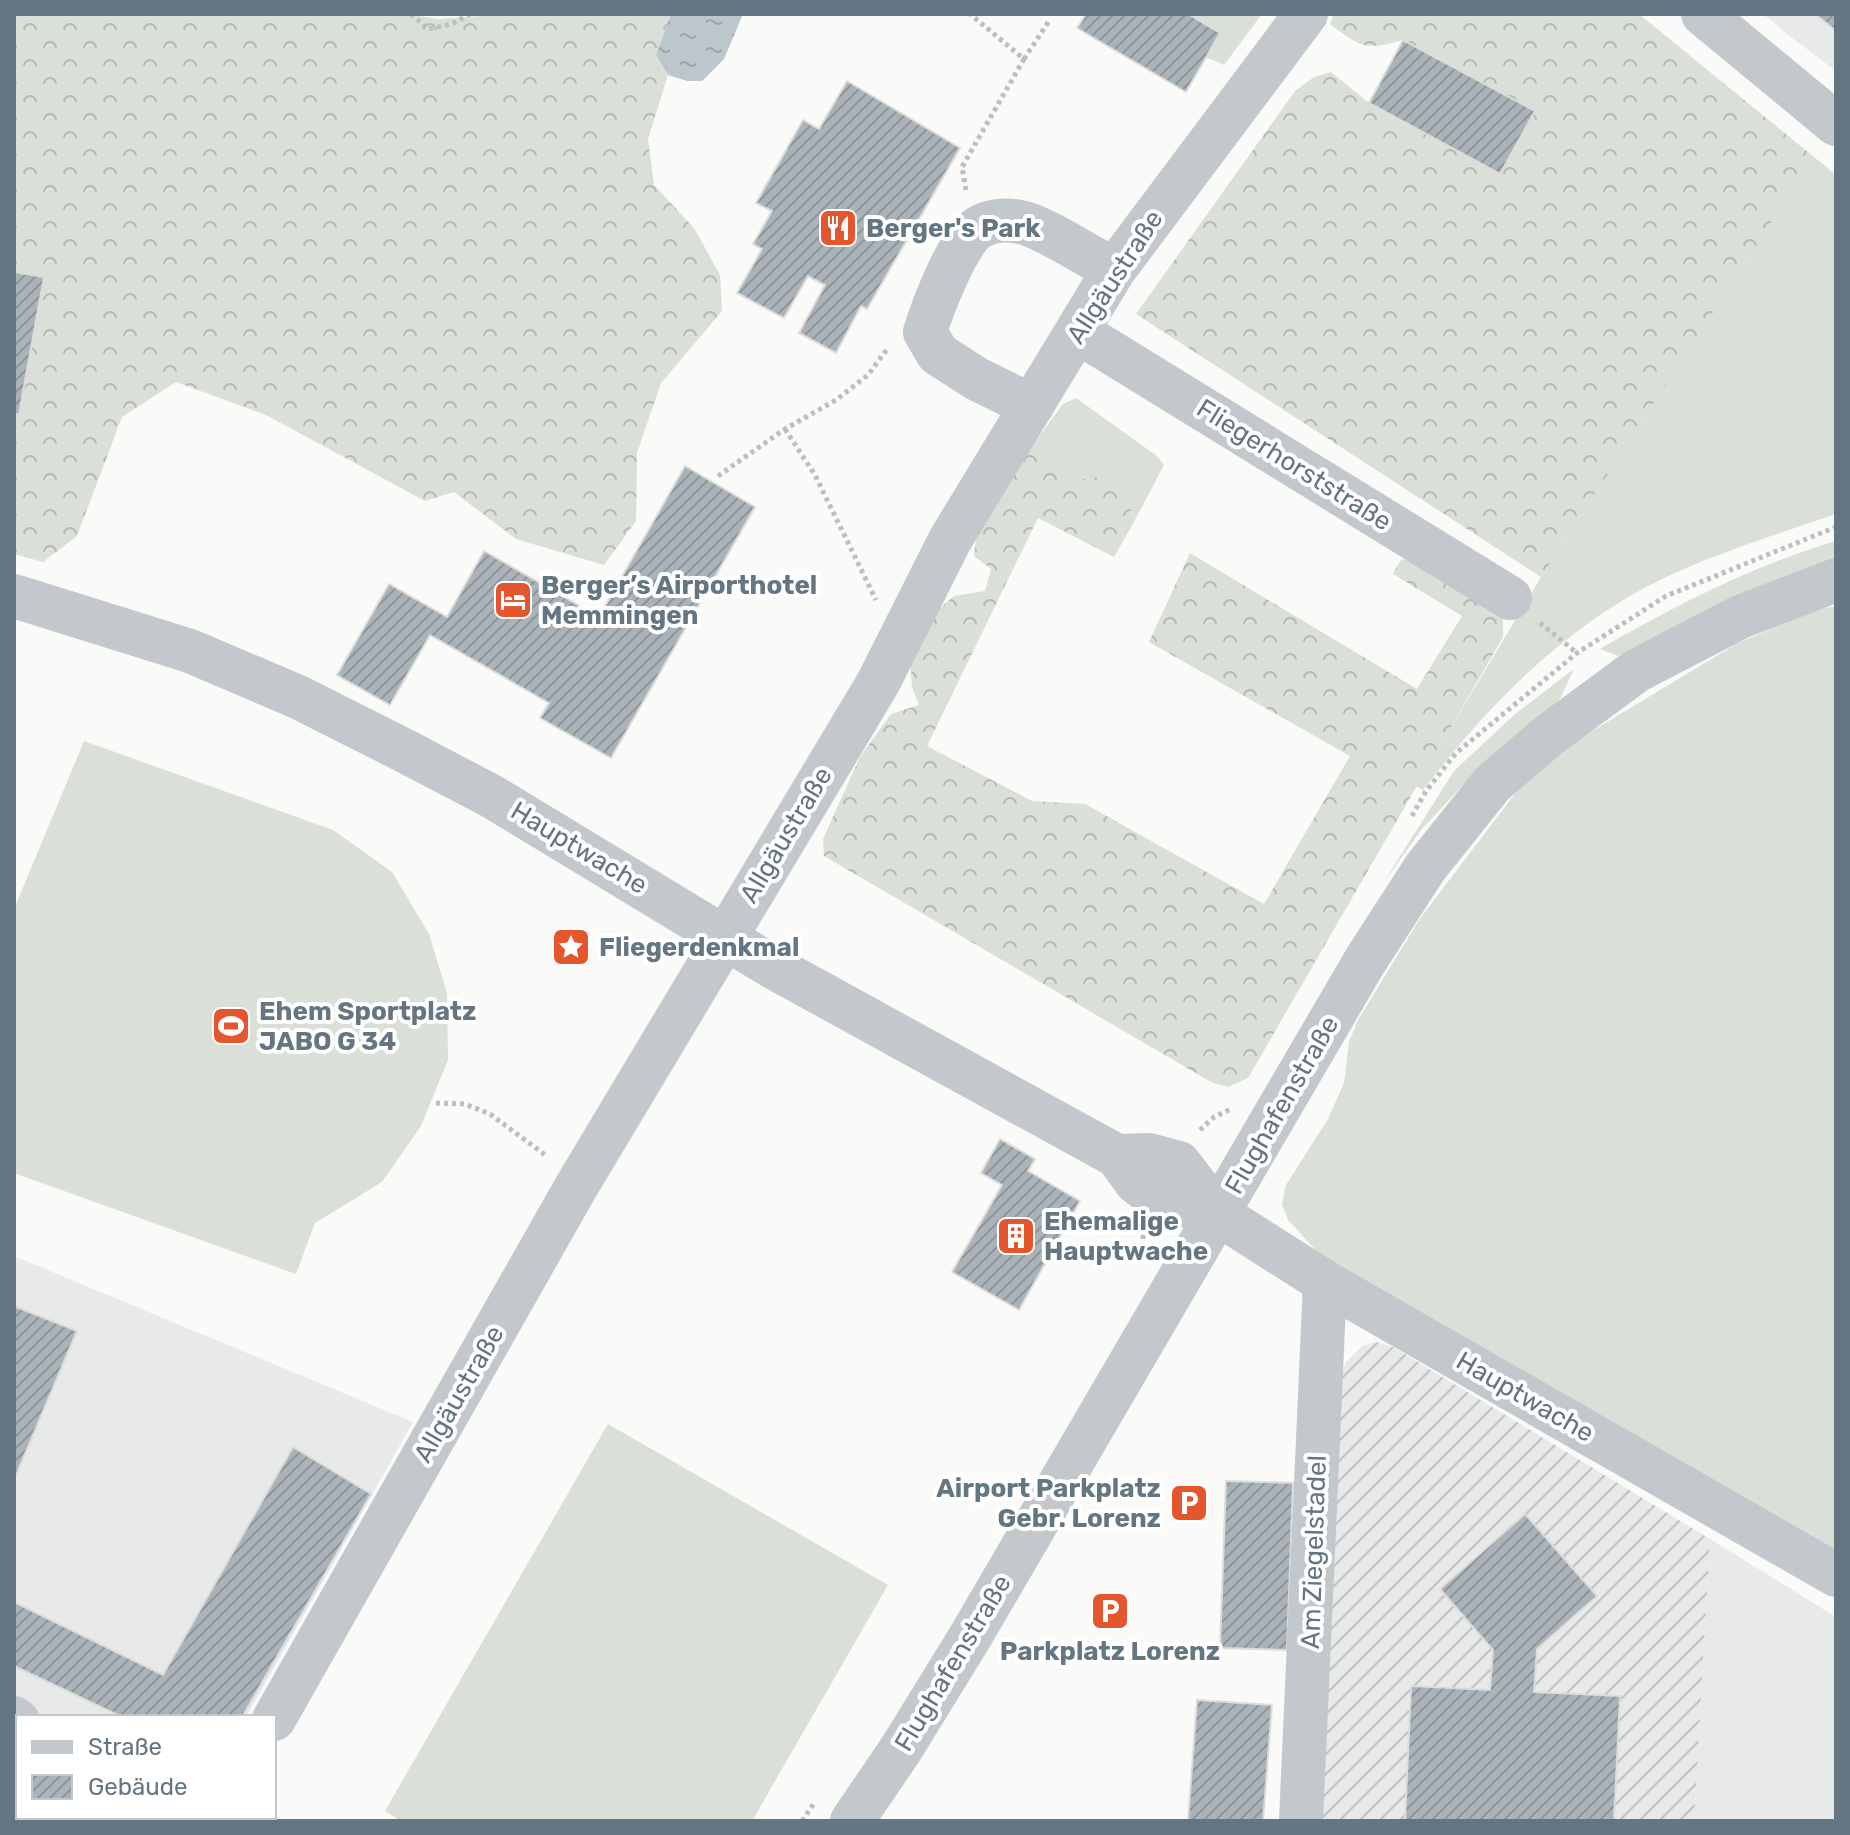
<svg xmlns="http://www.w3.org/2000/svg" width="1850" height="1835" font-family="Rubik,sans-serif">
<defs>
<pattern id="industrial-furrows" width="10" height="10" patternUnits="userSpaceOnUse" patternTransform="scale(2)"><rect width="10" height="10" fill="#e8e9e9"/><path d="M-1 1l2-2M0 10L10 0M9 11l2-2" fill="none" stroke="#c0c1c2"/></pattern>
<pattern id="forest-crowns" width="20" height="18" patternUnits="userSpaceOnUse" patternTransform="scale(2)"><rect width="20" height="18" fill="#dadfd7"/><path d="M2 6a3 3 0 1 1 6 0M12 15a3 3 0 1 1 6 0" fill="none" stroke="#b4b9b4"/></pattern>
<pattern id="water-ripples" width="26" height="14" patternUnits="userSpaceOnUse" patternTransform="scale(2)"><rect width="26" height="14" fill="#bbc7cb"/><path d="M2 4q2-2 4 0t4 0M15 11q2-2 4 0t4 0" fill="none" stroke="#9ca6aa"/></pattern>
<pattern id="building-hatch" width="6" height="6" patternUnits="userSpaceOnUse" patternTransform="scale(2)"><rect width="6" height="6" fill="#aab3b9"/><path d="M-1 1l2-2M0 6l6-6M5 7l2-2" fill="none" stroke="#8e969c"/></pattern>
</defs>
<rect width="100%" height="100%" fill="#fafaf8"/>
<path fill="#e8e9e9" d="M1763,14h73v57l-54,-41z
M14,1256l399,166 -167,295h-228v100h172l-2,4h-174z
M1710,1539l126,78v204h-142z"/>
<path fill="url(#industrial-furrows)" d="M1376,1342l17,5 317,192 -16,282h-375l20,-440 7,-19 16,-16z"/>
<path fill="#dadfd7" d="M1188,14h74l-38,51 -18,-8 14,-24z
M1814,157l22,18v339c-58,20 -117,38 -172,64 -98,47 -176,127 -241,212l-7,-4 125,-209z
M1076,398l81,58 7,9 -29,55 -9,-21 -53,-19 -18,-19 -26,-11 34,-46z
M1836,541v19l-134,54 -84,42 -18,-7c76,-44 152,-83 236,-108z
M1836,606v947l-514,-296 -34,-37 -6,-16 4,-19 42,-66 16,-36 5,-41 9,-22 61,-100 101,-133 54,-45 164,-99 81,-34z
M1574,669l-16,34 -50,40 -48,45 -39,42 -39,55 72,-114 60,-56z
M84,741l249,89 59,42 37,62 18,59 1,67 -27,66 -39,56 -67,41 -19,51 -282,-101v-264z
M608,1424l280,161 -136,236h-351l-16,-10z"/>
<path fill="url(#forest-crowns)" d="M14,14h391l34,5 72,-5h160l-15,41 12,20 -20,64 6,46 40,43 26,47 2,36 -61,72 -24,70 -1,68 -32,44 -88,-26 -62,-47 -29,9 -159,-86 -90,-33 -54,35 -45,119 -34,26 -29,-8v-140h5l25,-136 -30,-6z
M1334,14h305l175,143 -273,420 -405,-263 159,-223 19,-14 17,-5 38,31 132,70 34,-62 -132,-71c-39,11 -42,7 -73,-16z
M1029,449l26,12 18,19 27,-3 26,22 9,21 -21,37 -76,-39 -111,228 105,55 53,3 179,100 86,-148 -201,-114 41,-89 227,136 45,-73 -69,-42 7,-13 14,-7 83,52 6,15v16l-255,441 -20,9 -17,-5 -387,-226 -1,-17 37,-82 31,-43 28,-9 -7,-18 -2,-26 15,-40 29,-25 31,-5 6,-22 -17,-13 4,-38z"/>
<path fill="url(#water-ripples)" d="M671,14h72l-19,45 -22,22h-15l-19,-6 -12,-20z"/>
<path fill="url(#building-hatch)" stroke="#dcdcda" stroke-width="2" d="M1086,14h102l32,19 -34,59 -109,-64z
M1815,14h21v15l-1,1z
M1403,40l132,71 -35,63 -131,-71z
M847,81l113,67 -93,161 -6,-3 -25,47 -37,-20 26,-48 -17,-9 -24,42 -47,-25 25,-44 -9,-5 19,-33 -16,-8 47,-83 16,9z
M14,272l30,5 -25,137h-5z
M685,466l70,41 -144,251 -71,-40 9,-15 -119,-68 -40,70 -53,-30 52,-91 58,33 37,-66 115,66z
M1000,1139l35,20 -7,12 52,30 -61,109 -67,-38 50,-87 -21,-12z
M14,1306l63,25 -63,149z
M293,1447l78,47 -129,223h-120l-108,-51v-64l149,73z
M1226,1481l67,2 -6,167 -67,-2z
M1525,1514l72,82 -60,53 -3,43 86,4 -6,125h-209l6,-135 79,4 3,-40 -53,-61z
M1197,1700l75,5 -9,116h-75z"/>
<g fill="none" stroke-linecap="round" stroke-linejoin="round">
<path stroke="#bbbfc2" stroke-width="5" stroke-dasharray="4 4" stroke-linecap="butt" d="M411,14l17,15 24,-5 18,-10
M1024,59l25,-38
M966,190l-4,-23 62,-108 -54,-45
M785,429l30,46 61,125
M718,476l67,-47 51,-29 32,-25 20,-27
M1540,623l37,30
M1412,816l14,-25 30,-38 121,-100 89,-57 170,-69
M436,1103l29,1 25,10 58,43
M1200,1130l14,-13 17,-8
M1143,1235l1,22
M802,1821l13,-19"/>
<path stroke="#c3c8cc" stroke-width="44" d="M1703,14l133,110
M1078,332l432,266
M1032,406l-55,-27 -39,-25 -13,-22c7,-23 33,-92 53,-104 12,-8 29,-9 42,-6 20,3 73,37 94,48
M14,596l176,55 108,46 111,56 82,43 282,171 344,189 19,26 22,17 60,15 107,68 511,293
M1117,1156l32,-1 30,8 39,51
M14,1718l4,3
M274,1719l302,-532 302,-504 72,-143 164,-270 192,-256
M196,1817l8,4
M852,1821l49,-72 69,-112 395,-676 60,-93 67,-84 56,-48 88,-65 104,-54 96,-37
M1301,1821l24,-539"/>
</g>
<defs>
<symbol id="restaurant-square" viewBox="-11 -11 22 22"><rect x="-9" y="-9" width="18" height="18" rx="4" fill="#e4572e" stroke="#fff"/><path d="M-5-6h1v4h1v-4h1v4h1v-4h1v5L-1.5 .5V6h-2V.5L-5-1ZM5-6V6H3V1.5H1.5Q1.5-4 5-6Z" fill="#fff"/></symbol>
<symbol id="hotel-square" viewBox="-11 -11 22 22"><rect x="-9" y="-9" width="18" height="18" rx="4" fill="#e4572e" stroke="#fff"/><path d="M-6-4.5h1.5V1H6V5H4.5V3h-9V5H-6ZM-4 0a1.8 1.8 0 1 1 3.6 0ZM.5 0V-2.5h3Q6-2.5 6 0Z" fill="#fff"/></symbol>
<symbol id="sight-square" viewBox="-11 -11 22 22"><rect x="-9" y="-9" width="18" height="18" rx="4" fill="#e4572e" stroke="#fff"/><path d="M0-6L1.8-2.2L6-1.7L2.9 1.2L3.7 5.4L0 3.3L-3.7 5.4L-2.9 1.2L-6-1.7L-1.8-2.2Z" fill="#fff"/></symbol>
<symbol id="stadium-square" viewBox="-11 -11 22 22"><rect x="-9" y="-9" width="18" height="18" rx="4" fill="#e4572e" stroke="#fff"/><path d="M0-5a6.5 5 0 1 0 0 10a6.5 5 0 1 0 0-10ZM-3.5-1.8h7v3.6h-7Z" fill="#fff"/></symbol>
<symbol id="building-square" viewBox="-11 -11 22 22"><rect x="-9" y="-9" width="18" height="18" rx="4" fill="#e4572e" stroke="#fff"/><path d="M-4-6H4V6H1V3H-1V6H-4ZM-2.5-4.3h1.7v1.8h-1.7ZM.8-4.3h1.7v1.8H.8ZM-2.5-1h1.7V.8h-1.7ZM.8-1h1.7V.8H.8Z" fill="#fff"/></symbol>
<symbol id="parking-square" viewBox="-11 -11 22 22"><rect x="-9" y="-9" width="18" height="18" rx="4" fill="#e4572e" stroke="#fff"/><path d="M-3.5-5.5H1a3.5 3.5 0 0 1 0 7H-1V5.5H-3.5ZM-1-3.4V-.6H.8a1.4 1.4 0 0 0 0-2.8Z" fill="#fff"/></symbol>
</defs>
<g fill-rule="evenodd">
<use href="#restaurant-square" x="816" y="206" width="44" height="44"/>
<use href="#hotel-square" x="491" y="578" width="44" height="44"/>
<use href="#sight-square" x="549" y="925" width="44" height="44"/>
<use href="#stadium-square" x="209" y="1004" width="44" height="44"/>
<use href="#building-square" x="994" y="1214" width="44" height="44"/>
<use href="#parking-square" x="1167" y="1481" width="44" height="44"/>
<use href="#parking-square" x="1088" y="1589" width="44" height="44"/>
</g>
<g text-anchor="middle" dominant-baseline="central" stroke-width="8" stroke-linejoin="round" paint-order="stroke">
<g font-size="26" font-weight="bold" fill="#657683" stroke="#fff" text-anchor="start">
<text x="866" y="228">Berger's Park</text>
<text x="541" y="585">Berger’s Airporthotel<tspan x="541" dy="30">Memmingen</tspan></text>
<text x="599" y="947">Fliegerdenkmal</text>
<text x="259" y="1011">Ehem Sportplatz<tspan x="259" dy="30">JABO G 34</tspan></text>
<text x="1044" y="1221">Ehemalige<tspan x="1044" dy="30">Hauptwache</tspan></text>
<text x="1161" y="1488" text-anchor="end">Airport Parkplatz<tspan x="1161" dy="30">Gebr. Lorenz</tspan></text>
<text x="1110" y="1651" text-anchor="middle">Parkplatz Lorenz</text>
</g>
<g font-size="26" fill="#657683" stroke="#fff">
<text transform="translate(1115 277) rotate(-57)">Allgäustraße</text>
<text transform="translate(1294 465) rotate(32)">Fliegerhorststraße</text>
<text transform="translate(786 835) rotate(-59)">Allgäustraße</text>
<text transform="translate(579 848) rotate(31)">Hauptwache</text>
<text transform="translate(1282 1105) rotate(-60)">Flughafenstraße</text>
<text transform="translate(459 1394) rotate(-60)">Allgäustraße</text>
<text transform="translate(1525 1397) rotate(30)">Hauptwache</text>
<text transform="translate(1314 1552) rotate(-88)">Am Ziegelstadel</text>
<text transform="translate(953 1663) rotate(-59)">Flughafenstraße</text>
</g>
</g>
<rect width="1850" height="1835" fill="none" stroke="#657683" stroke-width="32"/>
<rect x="16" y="1715" width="260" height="104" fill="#ffffff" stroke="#c1c8cd" stroke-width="2"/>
<rect x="32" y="1741" width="40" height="12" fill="#c3c8cc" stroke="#c1c8cd" stroke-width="2"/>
<text x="88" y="1755" font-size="24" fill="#657683">Straße</text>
<rect x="32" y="1775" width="40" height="24" fill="url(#building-hatch)" stroke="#c1c8cd" stroke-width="2"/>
<text x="88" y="1795" font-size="24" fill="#657683">Gebäude</text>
</svg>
